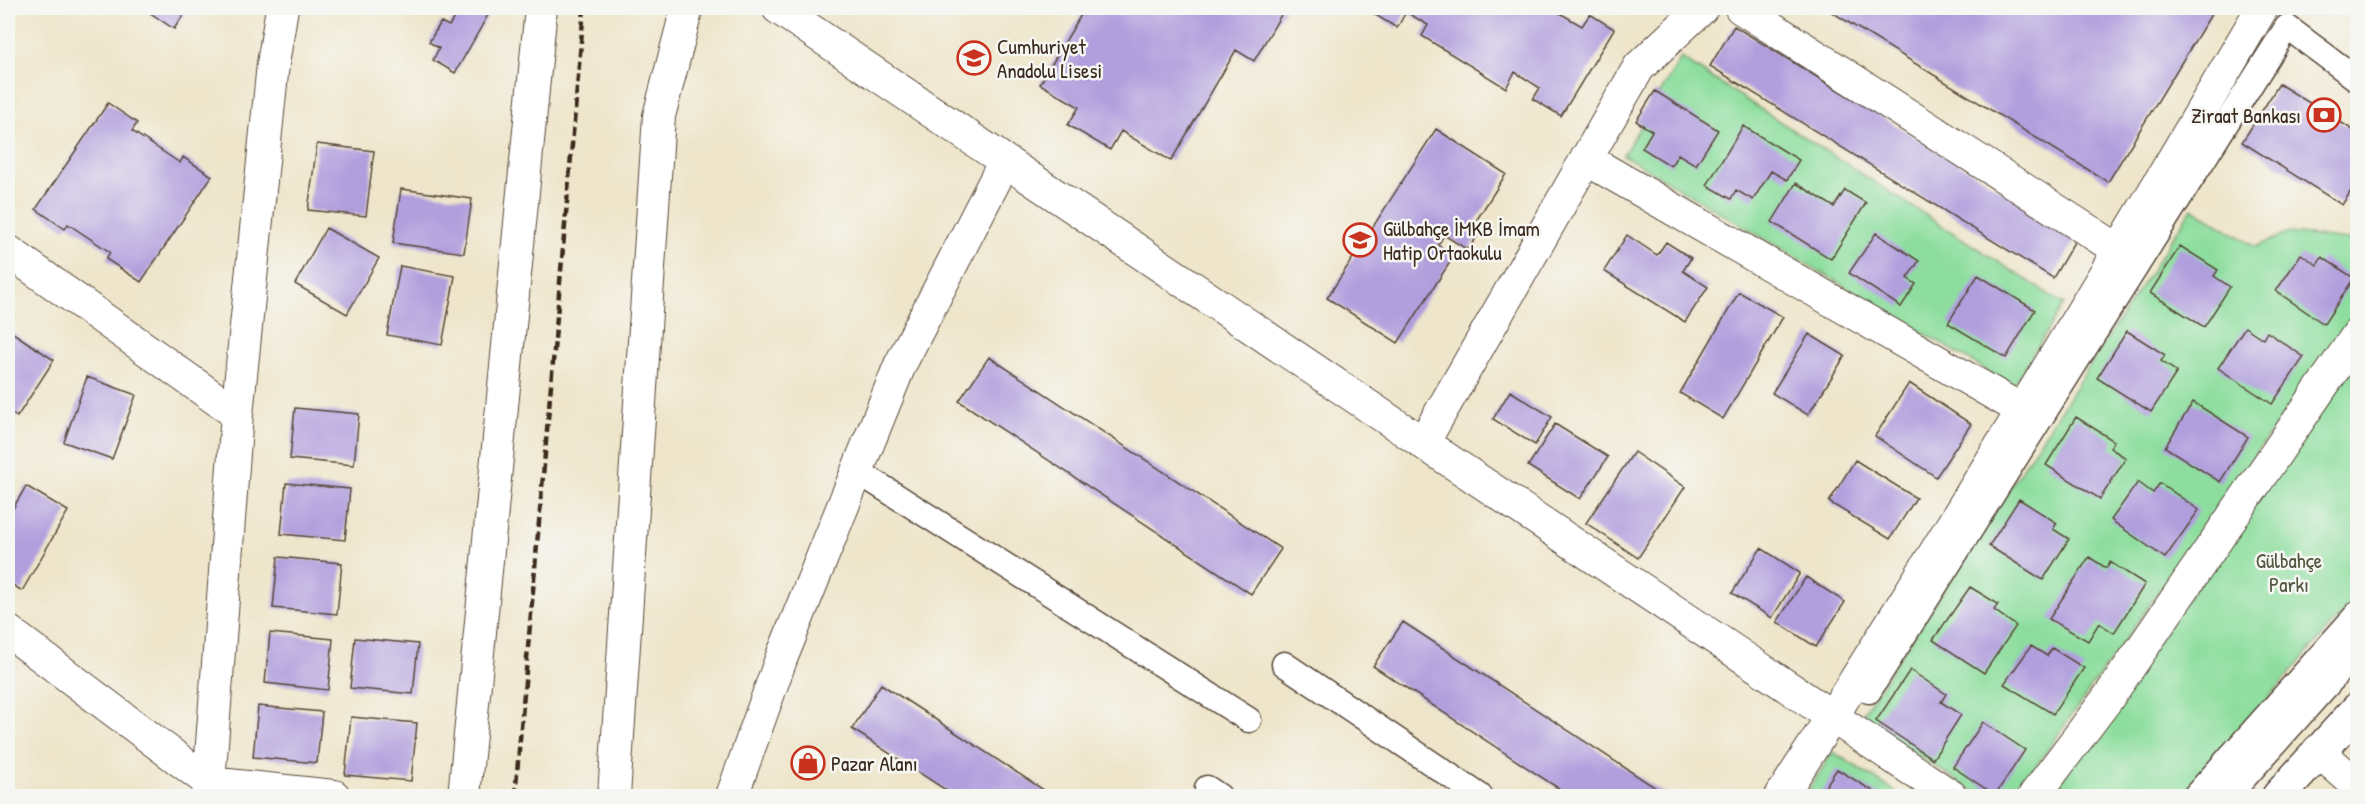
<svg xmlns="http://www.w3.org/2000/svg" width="2365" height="804" font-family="'Patrick Hand',sans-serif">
<rect width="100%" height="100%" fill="#f6f6f2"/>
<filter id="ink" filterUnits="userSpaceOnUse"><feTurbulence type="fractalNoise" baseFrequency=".0167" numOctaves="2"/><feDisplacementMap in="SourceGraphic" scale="12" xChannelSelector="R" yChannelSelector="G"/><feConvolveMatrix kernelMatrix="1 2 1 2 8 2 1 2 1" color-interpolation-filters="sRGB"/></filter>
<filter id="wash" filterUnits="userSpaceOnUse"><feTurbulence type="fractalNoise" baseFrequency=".008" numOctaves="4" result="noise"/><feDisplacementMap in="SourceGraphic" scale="24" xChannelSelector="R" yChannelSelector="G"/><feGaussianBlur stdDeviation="1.35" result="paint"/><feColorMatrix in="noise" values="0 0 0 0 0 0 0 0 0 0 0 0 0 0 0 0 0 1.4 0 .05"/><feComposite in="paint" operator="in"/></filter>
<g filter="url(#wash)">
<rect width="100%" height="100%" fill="#eee5ca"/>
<path fill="#8dde9e" stroke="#64845e" stroke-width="1.5" d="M1681,58l383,246 -51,82 -390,-231z
M2192,208l63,39 34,-14 68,8v69l-342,486h-34l-121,-78z
M2357,356v240l-174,200h-133z
M1833,752l69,44h-98z"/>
<g id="blocks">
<path fill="#b09edd" d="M143,8h45l-14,21z
M460,8h32l-37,65 -22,-13 6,-12 -10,-6 12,-20 8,4z
M1085,8h200l-31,53 -18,-11 -65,111 -50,-30 -11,19 -42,-25 11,-18 -39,-23z
M1364,8h197l-3,4 24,14 8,-12 24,15 -53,87 -28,-17 7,-11 -25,-16 -9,16 -84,-52 6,-11 -22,-13 -9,16z
M1825,8h390l-107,174z
M1734,26l343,211 -24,41 -343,-212z
M2279,84l79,49v47l-16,25 -100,-63z
M1655,91l63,39 -22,35 -18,-11 -7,12 -29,-18 10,-17 -16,-10z
M108,103l29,20 -5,8 48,32 3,-6 29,19 -71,106 -35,-23 4,-7 -42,-28 -3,5 -29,-20z
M1743,126l56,34 -12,20 -16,-9 -18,29 -17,-10 -5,9 -24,-14z
M1436,129l70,45 -32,50 8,5 -14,21 -24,-15 -6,10 16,11 -56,87 -71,-45z
M317,144l57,7 -8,65 -58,-6z
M1796,183l38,24 11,-17 21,13 -35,56 -59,-37z
M401,189l71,10 -8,54 -71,-10z
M326,228l53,30 -32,56 -52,-30z
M1876,233l43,28 -12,17 9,6 -15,23 -52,-34z
M1627,235l30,20 9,-13 25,16 -8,13 25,16 -23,35 -81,-51z
M2180,246l38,24 -4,6 16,11 -26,40 -54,-34z
M2301,254l16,11 5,-8 32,21 -30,46 -48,-33z
M400,266l55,10 -13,69 -55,-10z
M1978,275l57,35 -29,48 -58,-35z
M1739,292l44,25 -60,102 -43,-26z
M2245,327l18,12 4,-7 37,25 -32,47 -54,-36z
M10,331l44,29 -37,57 -9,-6v-76z
M2127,331l38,24 -4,6 16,11 -26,40 -54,-34z
M1809,334l36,22 -37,59 -36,-22z
M989,357l292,192 -30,45 -292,-193z
M87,377l49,18 -24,64 -48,-17z
M1909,383l62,41 -35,53 -61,-41z
M1510,391l42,26 -17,28 -42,-26z
M2193,402l55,35 -28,45 -55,-35z
M295,408l64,6 -5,51 -64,-6z
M2076,417l38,24 -4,7 16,10 -26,41 -54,-34z
M1555,424l53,33 -28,42 -52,-33z
M1634,452l51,35 -47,71 -52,-35z
M1855,460l61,38 -26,41 -61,-37z
M2138,482l15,11 7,-10 39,27 -34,48 -54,-38z
M286,483l64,6 -5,51 -64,-6z
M26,486l42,25 -46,80 -14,-9v-65z
M2019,499l38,24 -4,6 16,10 -26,41 -54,-34z
M1761,548l39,25 -28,45 -40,-25z
M278,557l64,6 -5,51 -64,-6z
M2089,557l17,11 4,-6 35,22 -31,49 -15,-10 -11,18 -39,-22z
M1806,577l39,25 -29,45 -39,-25z
M1970,587l28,17 -4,6 22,16 -32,47 -51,-33z
M1403,622l265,174h-98l-197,-130z
M270,633l63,6 -5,51 -63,-7z
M355,638l63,6 -5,50 -63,-6z
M2031,646l16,10 5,-8 32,20 -31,46 -49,-30z
M1910,670l36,24 -5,8 20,13 -28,44 -57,-38z
M881,684l172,112h-98l-103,-67z
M258,706l64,6 -5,51 -64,-6z
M351,717l66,6 -6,58 -66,-6z
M1983,722l42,28 -30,45 -42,-28z
M1837,769l44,27h-62z"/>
</g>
</g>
<g filter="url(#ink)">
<use href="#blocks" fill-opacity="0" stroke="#564638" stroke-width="1.5"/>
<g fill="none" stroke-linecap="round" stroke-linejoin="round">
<defs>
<path id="pedestrian" d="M857,471l392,249
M1284,664l196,132
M1869,691l418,-664 71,53
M1207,788l12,8
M2195,796l163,-183"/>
<path id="minor" d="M778,8l645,435 528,353
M1741,8l379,243
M1586,159l436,251
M8,251l229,163
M1423,443l216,-376 63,-59
M8,631l202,152 124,13
M2318,751l40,35
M208,796l29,-382 36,-350 9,-56
M464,796l77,-788
M614,796l45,-680 28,-108
M732,796l49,-137 119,-294 105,-204
M1781,796c167,-258 326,-523 481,-788
M2034,796l74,-98 250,-364"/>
<path id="secondary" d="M2222,796l136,-152
M2279,796l79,-87"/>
</defs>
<use href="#pedestrian" stroke="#564638" stroke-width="27"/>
<use href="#minor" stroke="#564638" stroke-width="34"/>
<use href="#secondary" stroke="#564638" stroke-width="36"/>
<use href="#pedestrian" stroke="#fff" stroke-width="24"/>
<use href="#minor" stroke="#fff" stroke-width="32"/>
<use href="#secondary" stroke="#fff" stroke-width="33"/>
<path stroke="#3b2a1e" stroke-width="4.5" stroke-dasharray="9 4.5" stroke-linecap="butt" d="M515,796l69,-788"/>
</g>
</g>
<defs>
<symbol id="school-ring" viewBox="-11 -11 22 22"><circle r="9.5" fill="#f6f6f2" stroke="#c8321e" stroke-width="1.5"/><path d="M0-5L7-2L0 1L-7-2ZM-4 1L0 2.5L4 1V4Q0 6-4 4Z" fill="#c8321e"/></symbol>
<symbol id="bank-ring" viewBox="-11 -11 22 22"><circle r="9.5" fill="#f6f6f2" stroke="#c8321e" stroke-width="1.5"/><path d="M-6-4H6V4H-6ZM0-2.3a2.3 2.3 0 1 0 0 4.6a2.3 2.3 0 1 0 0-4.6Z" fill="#c8321e"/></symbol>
<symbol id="shop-ring" viewBox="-11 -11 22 22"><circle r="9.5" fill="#f6f6f2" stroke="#c8321e" stroke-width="1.5"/><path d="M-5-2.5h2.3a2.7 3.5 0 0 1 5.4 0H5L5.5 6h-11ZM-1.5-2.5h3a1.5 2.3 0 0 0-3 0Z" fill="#c8321e"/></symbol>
</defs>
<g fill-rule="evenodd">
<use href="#school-ring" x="955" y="39" width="38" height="38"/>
<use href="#bank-ring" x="2305" y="96" width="38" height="38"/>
<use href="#school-ring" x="1341" y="221" width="38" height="38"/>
<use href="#shop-ring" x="789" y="744" width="38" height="38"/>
</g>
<g text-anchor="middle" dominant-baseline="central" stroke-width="5" stroke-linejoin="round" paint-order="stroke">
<g font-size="21" fill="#3b2a1e" stroke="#f6f6f2" text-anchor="start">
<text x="997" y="46">Cumhuriyet<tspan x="997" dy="24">Anadolu Lisesi</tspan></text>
<text x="2301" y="115" text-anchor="end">Ziraat Bankası</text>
<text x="1383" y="228">Gülbahçe İMKB İmam<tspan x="1383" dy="24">Hatip Ortaokulu</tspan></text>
<text x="831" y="763">Pazar Alanı</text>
</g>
<g font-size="21" fill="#50573e" stroke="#f6f6f2">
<text x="2289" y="560">Gülbahçe<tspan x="2289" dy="24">Parkı</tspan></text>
</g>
</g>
<rect width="2365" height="804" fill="none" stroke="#f6f6f2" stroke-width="30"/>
</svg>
